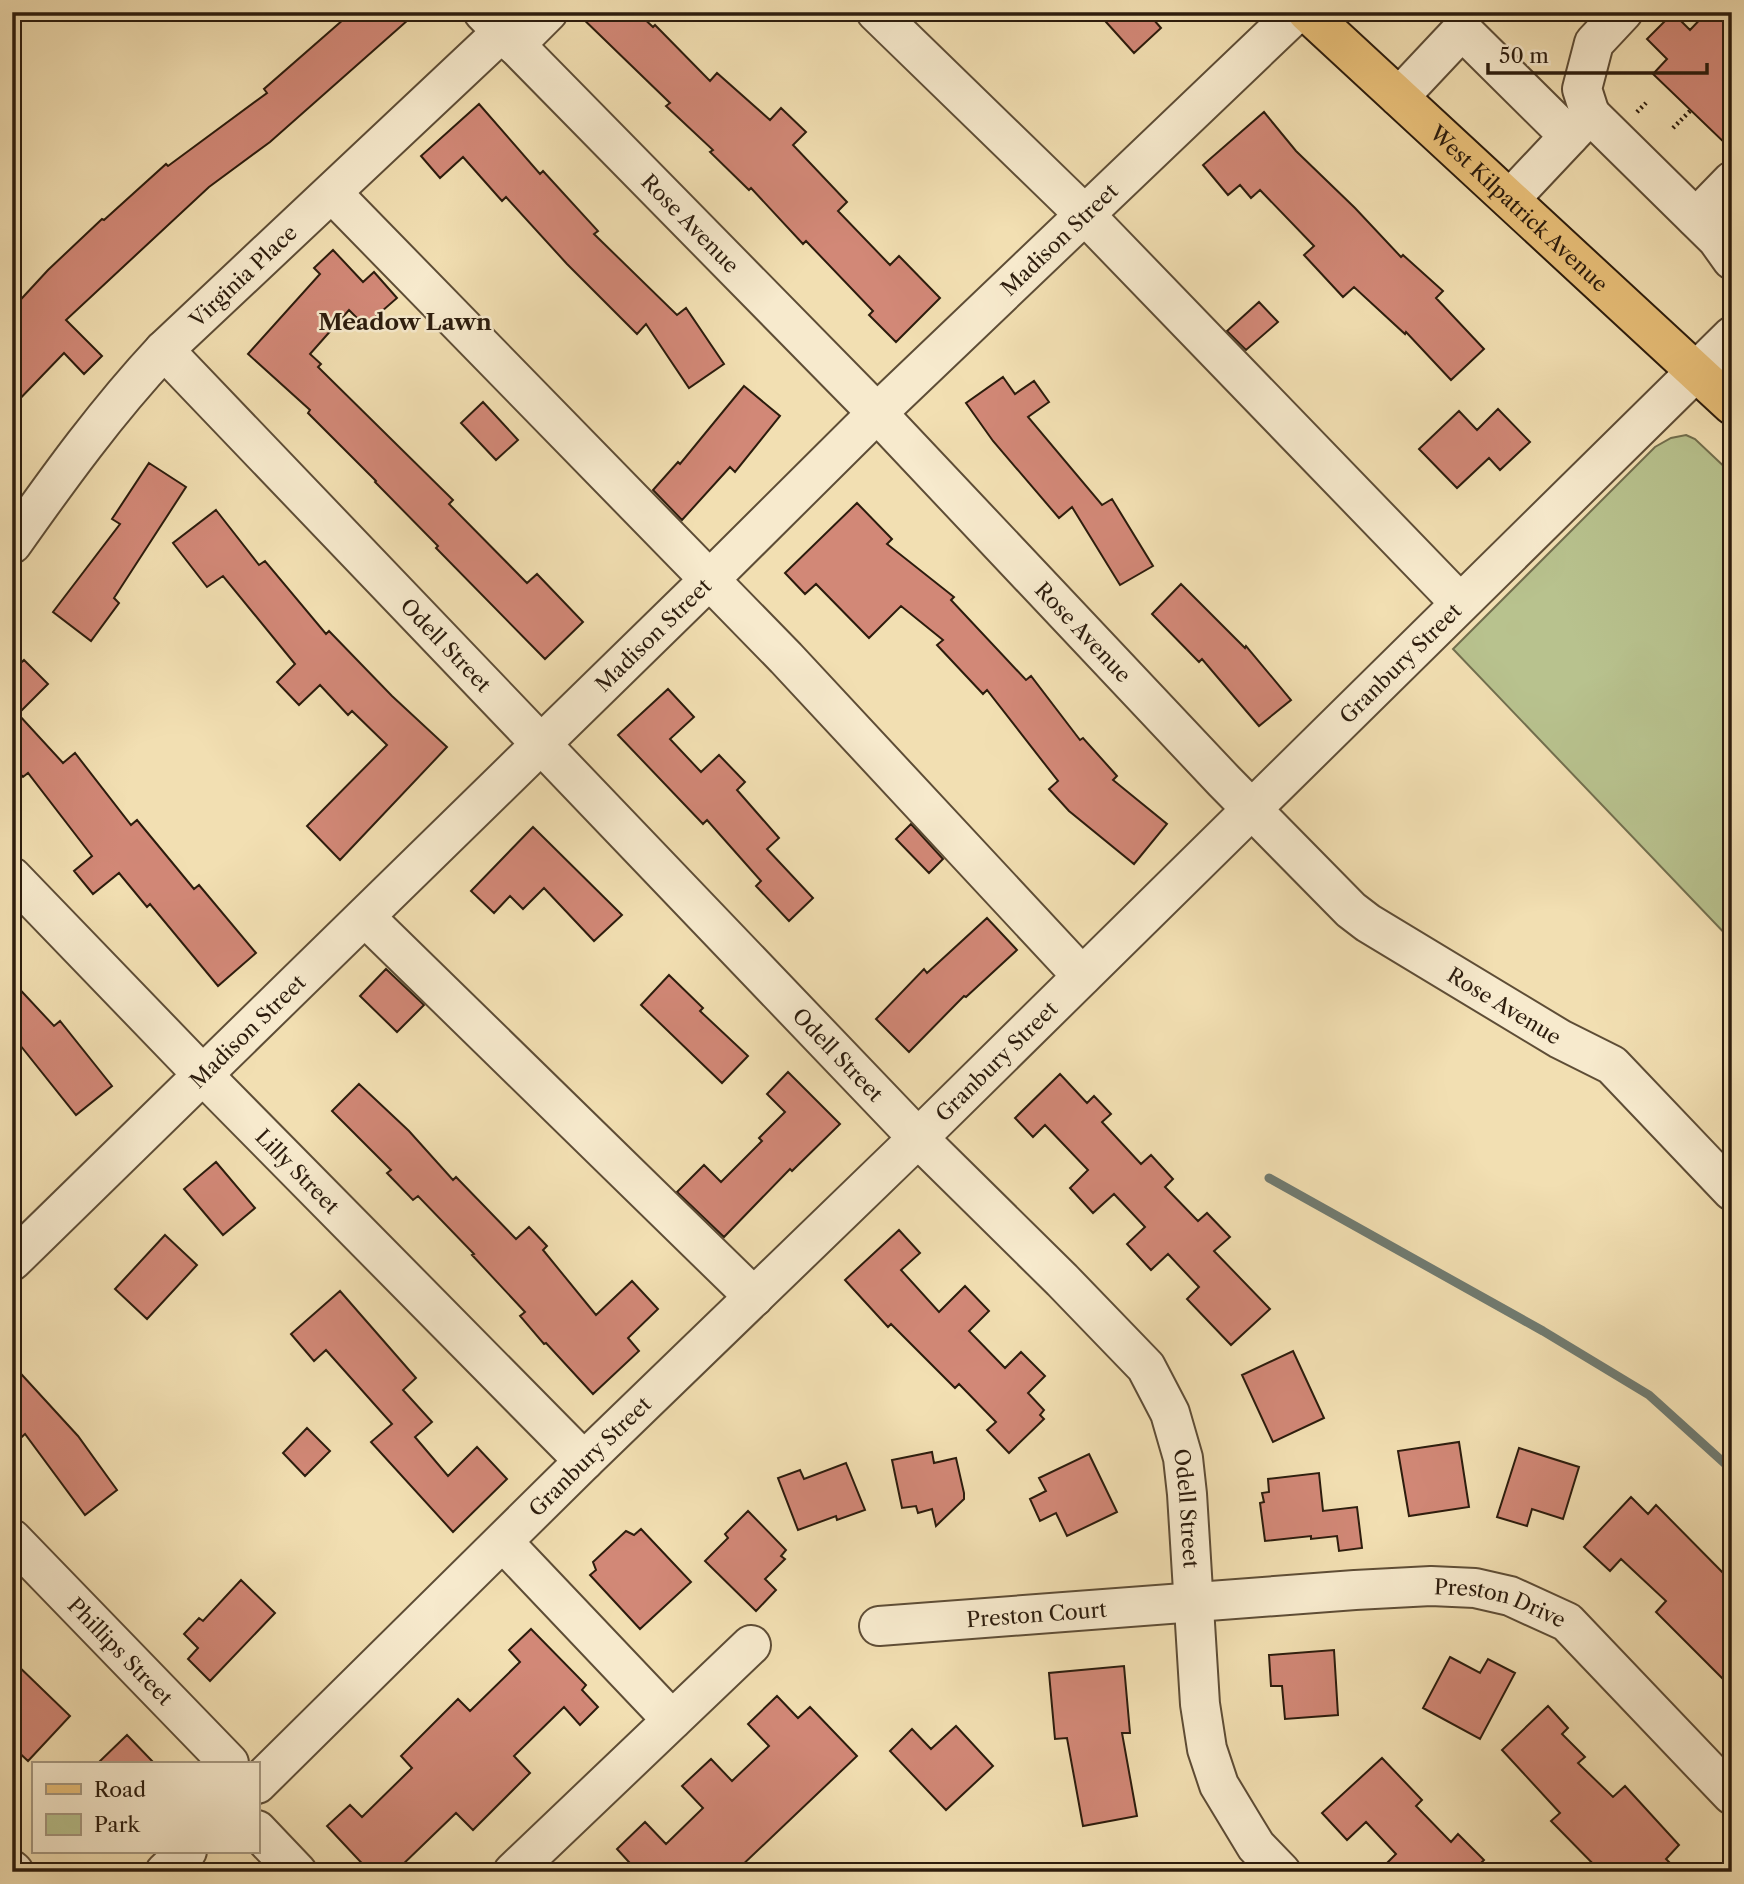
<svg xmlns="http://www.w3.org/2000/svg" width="1744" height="1884" font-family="'Libre Caslon Text',serif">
<rect width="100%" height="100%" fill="#f2dfb2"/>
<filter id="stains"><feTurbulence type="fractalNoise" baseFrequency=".00286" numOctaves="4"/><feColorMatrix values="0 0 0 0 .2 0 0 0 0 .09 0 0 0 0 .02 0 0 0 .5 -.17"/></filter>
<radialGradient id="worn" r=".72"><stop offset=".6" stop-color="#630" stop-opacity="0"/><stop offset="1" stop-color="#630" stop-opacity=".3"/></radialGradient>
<path fill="#b8c28e" stroke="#726f4e" stroke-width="2" d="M1686,435l9,4 37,35v467l-279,-292 202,-202 16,-9z"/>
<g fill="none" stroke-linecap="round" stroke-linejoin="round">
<path stroke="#707b71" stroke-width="9" d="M1269,1178l274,153 106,64 83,75"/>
</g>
<path fill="#d28877" stroke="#2c1c0d" stroke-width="2" d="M352,12h65l-147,130 -61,45 -143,133 36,36 -18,18 -20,-21 -52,54v-98l36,-39 54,-51 2,1 62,-56 2,2 99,-73 -3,-4z
M576,12h61l16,15 2,-2 55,56 7,-8 53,47 11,-12 25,24 -13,13 54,57 -9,9 52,54 9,-9 41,42 -44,44 -27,-27 4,-4 -67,-70 -3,3 -52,-56 -2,2 -39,-38 3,-2 -47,-44 4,-3z
M1097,12h50l14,16 -27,25z
M1707,12h25v138l-79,-76 14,-15 -20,-20 26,-26 17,17z
M479,104l61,70 3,-3 55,60 -4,3 83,81 9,-7 38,56 -35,24 -43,-64 -9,10 -70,-70 -61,-67 -4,4 -39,-44 -23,21 -19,-22z
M1264,112l32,39 59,57 46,49 2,-2 40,36 -7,7 48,51 -33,31 -45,-48 -1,2 -51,-47 -11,10 -39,-42 10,-9 -54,-56 -9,8 -11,-13 -12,10 -25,-30z
M333,250l30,32 11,-10 23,26 -32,28 -16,-16 -39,44 11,10 -3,3 135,133 -4,4 78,79 10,-9 46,48 -38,37 -109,-111 2,-2 -63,-64 1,-1 -68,-68 2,-3 -62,-56 72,-80 -6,-6z
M1259,302l19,20 -32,28 -19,-19z
M1003,377l12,17 19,-13 15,21 -21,15 74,88 10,-6 41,67 -33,19 -48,-78 -13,11 -66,-77 -27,-38z
M744,386l36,30 -45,56 -5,-5 -48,53 -29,-30 25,-28 2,2z
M483,402l35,38 -22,20 -35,-37z
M1498,409l32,33 -30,28 -11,-12 -32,30 -38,-39 40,-38 18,19z
M149,463l37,24 -72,111 5,5 -28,38 -38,-29 67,-88 -8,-5z
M857,503l35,36 -5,5 67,53 -3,3 75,80 5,-4 49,64 3,-2 34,38 -4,4 54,44 -33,40 -65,-53 -20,-22 9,-8 -71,-91 -4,4 -46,-49 6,-5 -42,-34 -32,32 -53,-54 -11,10 -20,-21z
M216,510l43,55 6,-4 61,73 3,-3 63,65 55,51 -107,113 -33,-34 80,-81 -35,-34 -4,4 -28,-30 -21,20 -22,-23 18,-18 -72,-88 -16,11 -34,-44z
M1181,584l64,64 1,-2 45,54 -32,26 -57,-67 -3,3 -47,-48z
M24,660l24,24 -30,30 45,49 12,-10 56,72 6,-5 57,69 5,-4 57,68 -38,33 -68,-82 -3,3 -28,-34 -26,21 -19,-23 18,-15 -64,-83 -5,4 -11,-12v-94z
M668,689l26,28 -24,22 31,33 18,-17 26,27 -8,8 42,48 -12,11 46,49 -24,23 -33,-35 5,-5 -54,-61 -4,4 -85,-89z
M911,824l32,35 -14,14 -33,-34z
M533,827l89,88 -28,26 -50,-53 -21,21 -13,-13 -16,17 -23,-22z
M987,918l30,32 -51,47 -2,-1 -55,56 -33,-33 48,-50 3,4z
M386,969l38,36 -27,27 -37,-36z
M669,975l34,33 -3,3 48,45 -26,27 -81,-78z
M12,981l42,45 6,-5 52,65 -36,29 -64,-80z
M788,1072l52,52 -48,47 -2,-2 -66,68 -47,-45 27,-27 17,17 41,-41 -3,-3 26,-26 -18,-18z
M1060,1074l27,29 7,-7 17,18 -9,8 39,42 10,-9 22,24 -8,8 33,34 9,-8 23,24 -16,14 56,58 -39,36 -44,-46 12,-12 -31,-33 -17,16 -24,-26 18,-17 -31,-33 -21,19 -23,-25 18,-18 -43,-45 -12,12 -18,-19z
M359,1084l50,47 44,49 3,-3 60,62 13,-12 18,19 -4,4 53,65 36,-34 26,28 -30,29 11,13 -46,43 -47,-51 -2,1 -24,-28 5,-4 -53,-57 2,-1 -56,-58 -5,4 -26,-27 4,-3 -59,-59z
M216,1162l39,46 -32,27 -39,-46z
M899,1230l21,23 -19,17 38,42 26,-26 24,25 -20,20 36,37 16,-16 24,24 -17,17 16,17 -4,5 4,4 -35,34 -22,-23 9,-8 -37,-38 -4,4 -64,-64 -3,3 -43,-47z
M165,1235l32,30 -50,54 -32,-30z
M340,1291l76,87 -13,12 29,32 -17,15 33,39 29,-29 30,32 -54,53 -82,-90 21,-18 -66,-74 -12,11 -23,-27z
M1293,1351l31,67 -51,24 -31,-67z
M12,1364l66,72 39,54 -32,25 -60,-81 -13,12z
M307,1428l23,23 -25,25 -22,-23z
M1459,1442l10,65 -60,9 -11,-65z
M1519,1448l60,19 -16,52 -31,-10 -5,17 -30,-9z
M932,1452l2,11 22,-5 8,35v6l-28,27 -4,-17 -14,4 -2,-7 -14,2 -10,-48z
M1089,1454l28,58 -50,24 -11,-23 -16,8 -10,-22 16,-8 -7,-13z
M846,1463l19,47 -28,10 -1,-4 -38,14 -20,-52 22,-8 4,9z
M1319,1473l4,38 34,-4 5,41 -23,3 -2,-15 -26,3v-3l-46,5 -5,-38 4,-1 -2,-9 7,-1 -1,-13z
M1631,1497l17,17 8,-9 76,77v106l-76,-76 10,-11 -45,-42 -11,12 -26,-24z
M748,1511l38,39 -5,6 4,3 -20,20 11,11 -20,21 -51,-50 23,-23 -3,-4z
M641,1529l50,53 -51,47 -50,-54 6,-5 -3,-8 33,-31 8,4z
M241,1580l34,33 -65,68 -22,-22 10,-11 -14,-14 15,-16 4,3z
M531,1629l55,56 -4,5 16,17 -18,18 -16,-18 -50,49 16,17 -57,57 -17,-17 -61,59h-25l-43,-46 23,-21 12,12 50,-49 -11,-12 57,-57 12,12 50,-49 -11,-12z
M1334,1650l4,65 -53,4 -3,-33h-11l-2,-31z
M1450,1657l30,16 8,-14 27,14 -35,66 -57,-31z
M12,1660l58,56 -42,45 -16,-15z
M1124,1666l6,67h-8l15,83 -54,10 -16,-88 -12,1 -6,-66z
M777,1696l21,22 12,-11 47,49 -122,116h-97l-21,-23 28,-27 21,22 37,-36 -21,-22 29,-27 21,22 37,-35 -21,-22z
M1548,1706l20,22 -6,6 23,23 -7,6 35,34 12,-11 54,59 -13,14 13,13h-78l-50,-51 9,-8 -58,-63z
M956,1726l37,40 -47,44 -56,-59 22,-22 19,20z
M127,1735l27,28h-56z
M1382,1758l40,42 -6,6 35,36 7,-8 26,26 -12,12h-94l18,-18 -30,-32 -19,18 -25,-27z"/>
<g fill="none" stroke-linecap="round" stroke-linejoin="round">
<defs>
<g id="minor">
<path id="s1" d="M483,12l394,401 347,368 127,129 17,13 192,116 52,26 120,126"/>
<path d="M876,12l209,203 375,388"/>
<path d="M515,45l33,-33"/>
<path d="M1399,97l63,-67 107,106"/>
<path d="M1590,114l-8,-25 12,-46 29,-31"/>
<path d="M332,193l454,465 296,318"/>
<path d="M1510,199l80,-85 127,125 15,21"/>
<path d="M1696,218l36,-37"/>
<path id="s2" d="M164,350l754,788 144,142 84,87 24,46 13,45 4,36 13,210 7,45 12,36 26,43 11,18 25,26"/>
<path id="s3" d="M12,544c48,-68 95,-133 152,-194l338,-318"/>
<path id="s4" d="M12,877l190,197 382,387"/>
<path d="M365,917l389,380"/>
<path id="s5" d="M12,1261l697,-681 168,-167 420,-401"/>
<path id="s6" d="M12,1539l217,224"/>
<path d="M503,1542l169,178"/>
<path id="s7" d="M879,1626l476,-36 76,-4 44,2 35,8 57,26 165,173"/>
<path id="s8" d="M257,1784l327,-323 334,-323 814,-802"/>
<path d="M257,1830l40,42"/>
<path d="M12,1870l2,2"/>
<path d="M165,1872l22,-21"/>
<path d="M513,1872l238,-227"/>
</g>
<g id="major">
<path id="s9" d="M1307,12l425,393"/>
</g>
</defs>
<use href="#minor" stroke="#5e4d36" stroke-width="42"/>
<use href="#major" stroke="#2c1c0d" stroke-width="42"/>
<path stroke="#2c1c0d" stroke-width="4.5" stroke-dasharray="2 3.5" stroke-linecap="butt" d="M1637,112l9,-9
M1673,128l18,-18"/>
<use href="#minor" stroke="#f7eacd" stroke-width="38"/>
<use href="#major" stroke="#e9c079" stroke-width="38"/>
</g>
<g text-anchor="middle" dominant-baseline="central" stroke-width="5" stroke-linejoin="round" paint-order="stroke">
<g font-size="21" fill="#2c1c0d" stroke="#f7eacd">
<text stroke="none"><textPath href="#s9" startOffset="289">West Kilpatrick Avenue</textPath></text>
<text stroke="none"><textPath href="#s1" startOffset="296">Rose Avenue</textPath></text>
<text stroke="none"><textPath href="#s5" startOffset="1463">Madison Street</textPath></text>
<text stroke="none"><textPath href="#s3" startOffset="355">Virginia Place</textPath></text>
<text stroke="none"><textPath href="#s1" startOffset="863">Rose Avenue</textPath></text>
<text stroke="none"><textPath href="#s5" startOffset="896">Madison Street</textPath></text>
<text stroke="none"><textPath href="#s2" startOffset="408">Odell Street</textPath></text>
<text stroke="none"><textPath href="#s8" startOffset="1601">Granbury Street</textPath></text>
<text stroke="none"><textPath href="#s1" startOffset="1430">Rose Avenue</textPath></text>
<text stroke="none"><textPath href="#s5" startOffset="329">Madison Street</textPath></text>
<text stroke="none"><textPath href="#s2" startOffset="975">Odell Street</textPath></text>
<text stroke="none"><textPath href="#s8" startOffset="1034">Granbury Street</textPath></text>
<text stroke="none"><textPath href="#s4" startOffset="410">Lilly Street</textPath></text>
<text stroke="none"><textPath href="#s8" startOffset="467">Granbury Street</textPath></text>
<text stroke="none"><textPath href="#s2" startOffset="1563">Odell Street</textPath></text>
<text stroke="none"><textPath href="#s7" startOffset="625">Preston Drive</textPath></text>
<text stroke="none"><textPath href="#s7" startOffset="158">Preston Court</textPath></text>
<text stroke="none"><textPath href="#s6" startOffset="156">Phillips Street</textPath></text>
</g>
<g font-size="23" font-weight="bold" fill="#2c1c0d" stroke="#f7eacd">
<text x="405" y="322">Meadow Lawn</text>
</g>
</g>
<rect width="1744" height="1884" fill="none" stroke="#f2dfb2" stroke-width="42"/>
<rect x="14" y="14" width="1716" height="1856" fill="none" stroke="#2c1c0d" stroke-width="3.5"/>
<rect x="21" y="21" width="1702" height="1842" fill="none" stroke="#2c1c0d" stroke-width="2"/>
<rect x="32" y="1762" width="228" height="91" fill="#f7eacd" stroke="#a69880" stroke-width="2"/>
<rect x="46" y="1784" width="35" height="10" fill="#e9c079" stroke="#a69880" stroke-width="2"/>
<text x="94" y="1797" font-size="21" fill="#2c1c0d">Road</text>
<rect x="46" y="1814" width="35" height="21" fill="#b8c28e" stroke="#a69880" stroke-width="2"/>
<text x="94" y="1832" font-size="21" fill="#2c1c0d">Park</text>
<path d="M1488 63v10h219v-10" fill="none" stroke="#2c1c0d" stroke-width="3.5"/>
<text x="1499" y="63" font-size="21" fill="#2c1c0d" stroke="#f7eacd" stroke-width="5" paint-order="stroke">50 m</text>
<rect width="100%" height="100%" filter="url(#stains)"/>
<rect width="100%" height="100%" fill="url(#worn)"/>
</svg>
